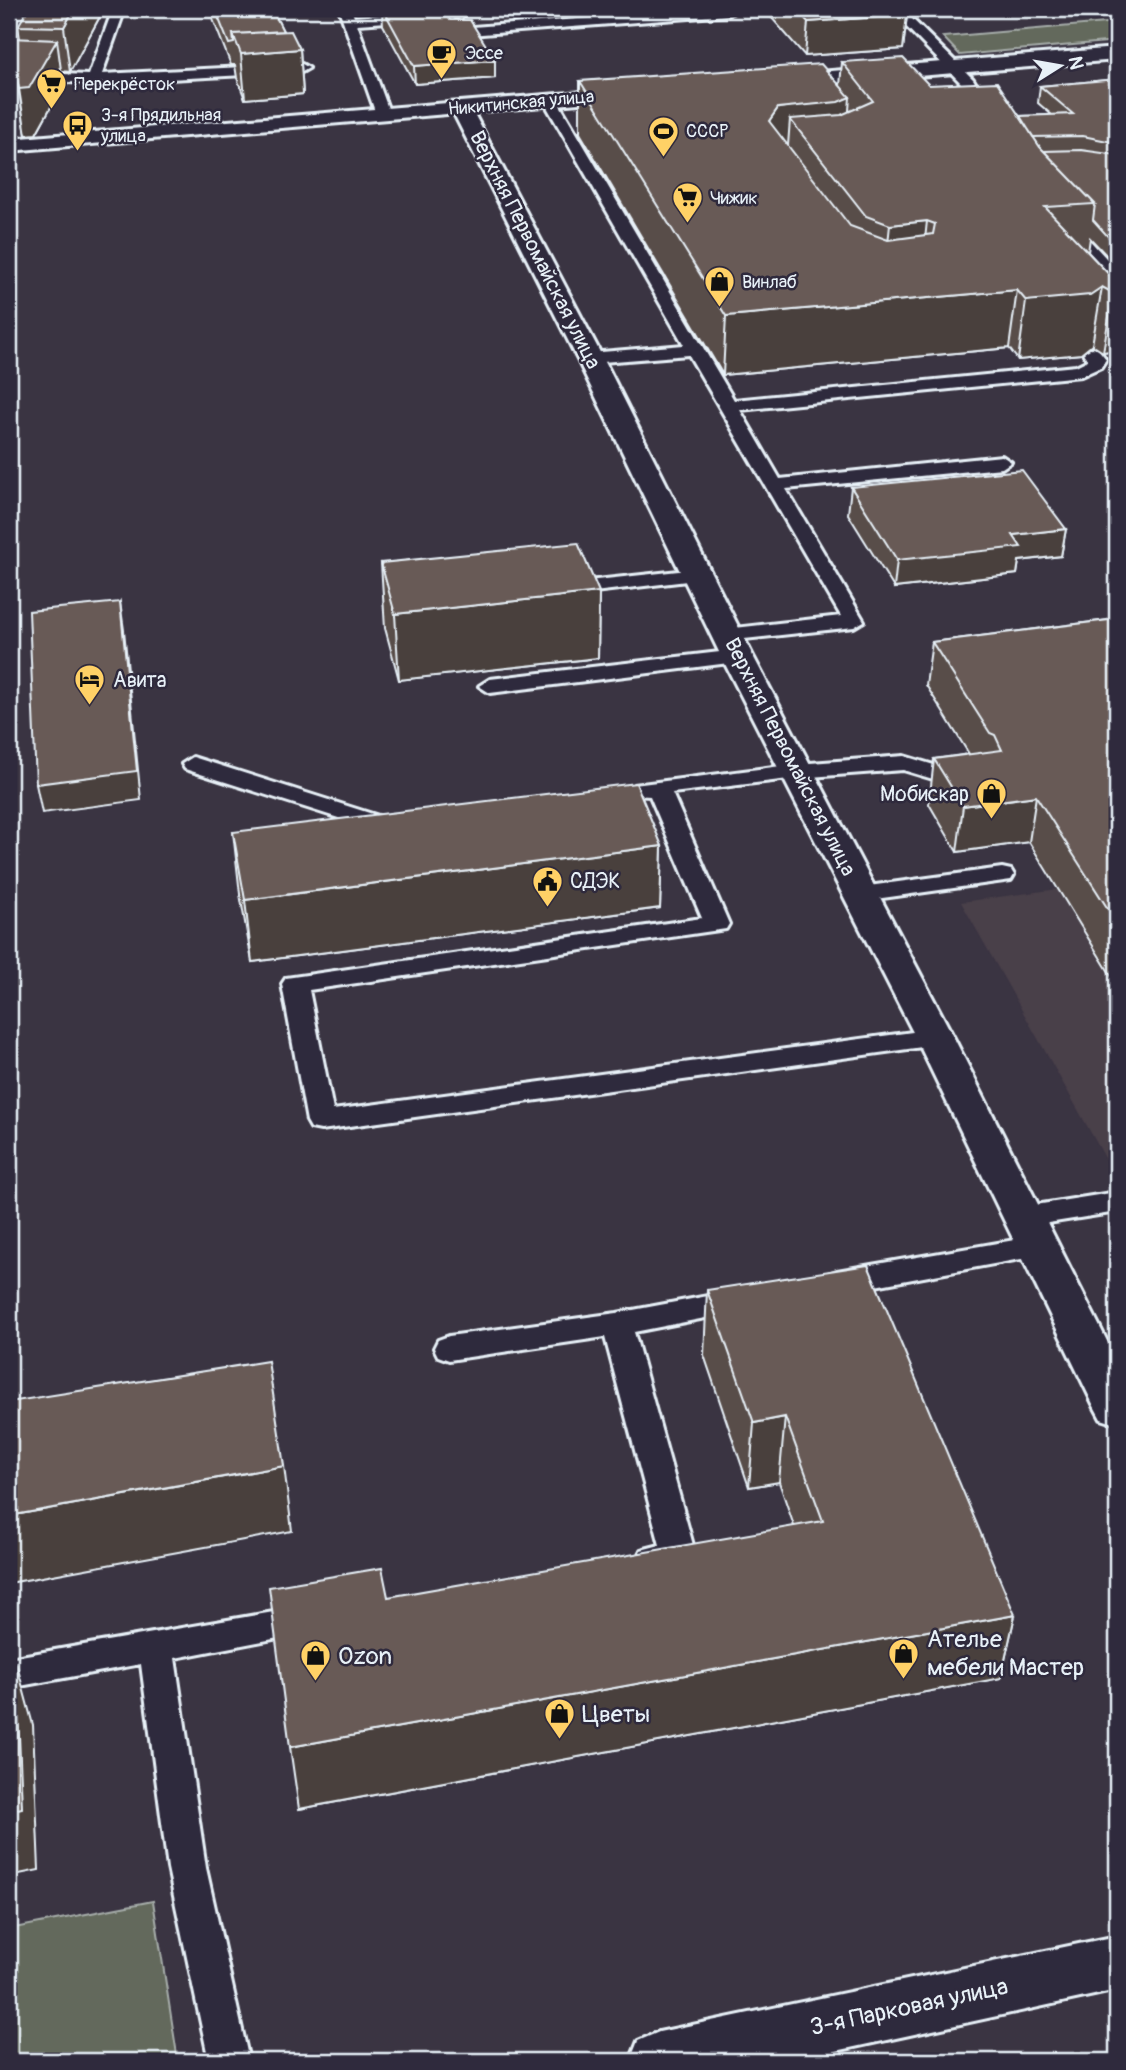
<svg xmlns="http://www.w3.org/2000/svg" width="1126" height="2070" font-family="Pangolin,sans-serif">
<rect width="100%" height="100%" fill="#3a3442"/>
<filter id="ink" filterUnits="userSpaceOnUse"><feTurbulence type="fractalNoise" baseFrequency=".0143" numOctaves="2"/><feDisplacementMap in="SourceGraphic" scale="14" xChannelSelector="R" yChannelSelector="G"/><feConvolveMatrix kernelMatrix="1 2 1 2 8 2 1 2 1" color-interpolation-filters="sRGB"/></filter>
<g filter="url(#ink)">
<path fill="#483f48" d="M1117,881v298l-156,-277z"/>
<path fill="#64695b" stroke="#a6adaa" stroke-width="2" d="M1117,22v19l-157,14 -17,-18z
M153,1901l25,160h-169v-132z"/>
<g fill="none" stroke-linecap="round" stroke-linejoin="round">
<defs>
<path id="lane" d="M113,9h12l-23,65 200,-10 7,4 -7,4 -208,11 -85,-3v-8l80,3z
M339,9h12l3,8 64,-5 6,4 -6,4 -61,4 33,90 -2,3 -12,-3z
M436,9h12l12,19 248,-19 27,2 -6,4 -273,21 -5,-1z
M889,9h13l71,70 20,33 -2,3h-10l-19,-31z
M550,96l7,4 177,300 342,-34 12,-6 -5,-7 9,-5 6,1 8,10 -5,8 -20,9 -341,34 40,69 222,-23 9,6 -9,6 -216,21 78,132 -10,6 -128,14 -7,-2 -4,-4 11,-6 115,-13 -152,-261 -99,8 -9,-5 9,-5 94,-8 -141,-245z
M1065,218l6,2 46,50v15l-6,-2 -52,-57v-6z
M697,569l10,6 -3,4 -144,17 -10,-6 10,-6z
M737,650l11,6 -3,5 -255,32 -11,-7 11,-7z
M904,756l70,21 3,5 -11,7 -63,-19 -106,8 -125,15 57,131 -3,5 -417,61 24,120 602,-81 9,3 4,6 -4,6 -623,86 -10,-2 -4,-7 -25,-137 4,-6 416,-60 -52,-122 -16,-1 -4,-5 4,-5 163,-21z
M193,757l189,60h18l4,5 -4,5 -19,4 -8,-2 -188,-60 -3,-5z
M1002,868l9,2 3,5 -3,5 -150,21 -9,-2 -3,-5 3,-5 9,-2z
M1117,1192v20l-94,15 -10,-3 -4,-7 4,-7 10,-3z
M1038,1236l10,4 5,7 -5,7 -211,39 -10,-3 -5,-8 5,-8 10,-3z
M740,1290l11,3 4,8 -4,8 -117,23 62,224 -5,10c-17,5 -33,9 -50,4l-5,-10 5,-10 19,-5 -55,-208 -156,23 -11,-4 -4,-8 4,-8 11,-4 168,-23z
M308,1606l12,4 5,10 -5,10 -145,28 31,210 43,193h-40l-41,-193 -27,-204 -132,24v-30z"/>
<path id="street" d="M461,102l10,6 132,250 150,298 201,382 163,323v63l-16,-5 -7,-13 -178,-368 -195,-382 -144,-298 -126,-250z"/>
<path id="secondary" d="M1117,48v12l-335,27 -10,-6 10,-6z
M631,88l7,2 3,4 -3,4 -629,53v-12z
M1117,1936v54l-327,71h-160l8,-20 21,-9z"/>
</defs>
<use href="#lane" stroke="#e8f1f8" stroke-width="6"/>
<use href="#street" stroke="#e8f1f8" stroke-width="6"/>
<use href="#secondary" stroke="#e8f1f8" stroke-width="6"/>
<use href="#lane" fill="#2f2a3d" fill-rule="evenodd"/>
<use href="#street" fill="#2f2a3d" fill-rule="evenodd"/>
<use href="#secondary" fill="#2f2a3d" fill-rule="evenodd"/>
</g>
<path fill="#594d4a" stroke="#e8f1f8" stroke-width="2" d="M104,9l-34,63 -9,-1 2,14 -27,49 -10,1 -16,-97 10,1 -2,-13z
M209,9h63l11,22 17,18 3,45 -58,5 -8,-21 -2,-13h-4z
M374,9h69l7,11h9l-9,-11h13v11l32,58 -80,6 -32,-59 -1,-13h-6z
M764,9h137l6,6 -4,34 -98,7z
M842,62l87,23 91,31 32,-1 -14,-12 2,-17 77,-7v180h-7l-20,-21 -2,14 29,31v59l-1,8 -13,2 -11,-7 -11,9 -63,6 -9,-12 -286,27 -143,-242v-52l260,5z
M851,487l215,42 -5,27 -42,5 -2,13 -123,14 -46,-74z
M381,563l218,29 -1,66 -199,22 -14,-52z
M1117,619v366l-88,-143 -72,10 -28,-48 5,-45 35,-5 -43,-69 6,-43z
M233,832l429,14 -2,62 -408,54 -12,-68z
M707,1290l308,325 -14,63 -702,131 495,-283 -15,-44 -30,5 -45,-132z"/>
<path fill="#493f3c" stroke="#e8f1f8" stroke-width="2" d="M74,9h30l-34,63 -6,-45z
M376,9h6v3h-6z
M907,15l-4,34 -98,7 3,-34z
M57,40l6,45 -27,49 -10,1 -7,-46z
M300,49l3,45 -58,5 -4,-45z
M495,60v18l-80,6 -1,-18z
M850,97l-4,53 -56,-31 -3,40 -18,-38 9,-13z
M927,221l-6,56 -37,4 6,-56z
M1102,287l-10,58 -11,9 -63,6 8,-59z
M1017,290l-8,58 -286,27 3,-59z
M1113,293h4v49l-1,8 -13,2z
M1066,529l-5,27 -42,5 -2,13 -123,14 3,-28 116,-25z
M599,592l-1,66 -199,22 -4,-66z
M120,602l4,28 17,170 -99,13 -6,-29z
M1036,796l-7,46 -72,10 6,-46z
M662,846l-2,62 -408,54 -7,-62z
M785,1417l-6,65 -30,5 5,-64z
M284,1466l8,65 -283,52v-67z
M1015,1615l-14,63 -702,131 -9,-62z
M16,1662l17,63 6,145 -30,6v-65z"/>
<path fill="#685a56" stroke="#e8f1f8" stroke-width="2" d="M28,9h46l-10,18 -46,-1z
M215,9h57l11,22 -50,3 1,9 -5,1z
M383,9h60l7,11h20l25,40 -81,6z
M796,9h105l6,6 -99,7z
M291,31l9,18 -59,5 -8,-20z
M10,38l47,2 -28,48 -10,1z
M903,58l26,27 68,-3 43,65 55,57 -50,3 72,76v10h-4l-11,-6 -12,8 -64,6 -9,-11 -291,26 -146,-235 241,-17 29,33 -12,5 -60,6 -9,13 81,105 38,14 45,-6 2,-10 -8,-3 -37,4 -24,-9 -76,-97 51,-4 32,-14 -31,-39z
M1117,79v64l-34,-7 -50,1 -13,-21 53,-2 -33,-28z
M1081,150l36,5v85l-5,1 -19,-21 2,-16 -51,-53z
M1022,470l44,59 -53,6 8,12 -124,13 -46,-73z
M578,543l21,49 -204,22 -14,-51z
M120,602l17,169 -101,13 -7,-173z
M1117,619v304l-81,-127 -73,10 -29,-47 68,-9 -7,-15 -5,-2 -58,-91z
M636,783l26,63 -417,54 -12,-68z
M868,1265l147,350 -725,132 -21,-160 113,-19 6,29 435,-76 -38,-104 -31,6 -47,-133z
M268,1361l16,105 -275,50v-114z
M16,1662l6,146 -13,3v-147z"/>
</g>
<defs>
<symbol id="cafe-pin" viewBox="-11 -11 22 30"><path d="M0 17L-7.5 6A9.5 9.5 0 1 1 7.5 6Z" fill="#ffd166" stroke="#2f2a3d"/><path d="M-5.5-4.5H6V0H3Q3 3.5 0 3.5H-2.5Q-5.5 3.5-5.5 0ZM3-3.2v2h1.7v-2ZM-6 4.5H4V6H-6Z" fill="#111"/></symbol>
<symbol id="supermarket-pin" viewBox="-11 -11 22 30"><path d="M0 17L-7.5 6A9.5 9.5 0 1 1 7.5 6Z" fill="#ffd166" stroke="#2f2a3d"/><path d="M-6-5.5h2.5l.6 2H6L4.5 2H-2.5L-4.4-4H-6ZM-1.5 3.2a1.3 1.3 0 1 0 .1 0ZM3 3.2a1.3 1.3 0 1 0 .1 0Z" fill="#111"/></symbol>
<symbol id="bus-pin" viewBox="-11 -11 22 30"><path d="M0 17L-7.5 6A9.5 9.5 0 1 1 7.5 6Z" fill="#ffd166" stroke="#2f2a3d"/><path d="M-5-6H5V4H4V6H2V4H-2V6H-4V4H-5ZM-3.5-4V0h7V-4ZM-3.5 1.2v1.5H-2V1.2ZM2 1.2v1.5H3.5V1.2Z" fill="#111"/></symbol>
<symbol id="stadium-pin" viewBox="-11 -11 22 30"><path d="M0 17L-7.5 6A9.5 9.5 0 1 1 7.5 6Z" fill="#ffd166" stroke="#2f2a3d"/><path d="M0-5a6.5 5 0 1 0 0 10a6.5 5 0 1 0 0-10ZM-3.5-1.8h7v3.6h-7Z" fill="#111"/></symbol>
<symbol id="shop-pin" viewBox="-11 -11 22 30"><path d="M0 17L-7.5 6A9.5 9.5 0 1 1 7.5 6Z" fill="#ffd166" stroke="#2f2a3d"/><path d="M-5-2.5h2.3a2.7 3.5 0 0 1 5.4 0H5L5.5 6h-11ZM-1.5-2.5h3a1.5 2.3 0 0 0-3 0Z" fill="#111"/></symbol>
<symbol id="hotel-pin" viewBox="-11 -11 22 30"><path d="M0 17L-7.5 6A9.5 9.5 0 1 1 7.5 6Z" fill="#ffd166" stroke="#2f2a3d"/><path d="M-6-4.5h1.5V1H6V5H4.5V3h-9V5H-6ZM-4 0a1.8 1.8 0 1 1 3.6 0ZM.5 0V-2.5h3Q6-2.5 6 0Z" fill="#111"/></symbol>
<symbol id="civic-pin" viewBox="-11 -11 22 30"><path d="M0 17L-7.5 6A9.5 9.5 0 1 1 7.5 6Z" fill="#ffd166" stroke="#2f2a3d"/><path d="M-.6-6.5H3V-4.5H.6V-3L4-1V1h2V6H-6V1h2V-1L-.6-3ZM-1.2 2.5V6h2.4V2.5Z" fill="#111"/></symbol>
</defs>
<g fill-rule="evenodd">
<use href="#cafe-pin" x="424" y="36" width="35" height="47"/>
<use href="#supermarket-pin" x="34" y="66" width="35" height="47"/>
<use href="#bus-pin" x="60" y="108" width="35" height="47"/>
<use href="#stadium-pin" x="646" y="114" width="35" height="47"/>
<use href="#supermarket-pin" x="670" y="180" width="35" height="47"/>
<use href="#shop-pin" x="702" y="264" width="35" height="47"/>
<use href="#hotel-pin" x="72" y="662" width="35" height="47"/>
<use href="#shop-pin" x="974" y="776" width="35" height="47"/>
<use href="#civic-pin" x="530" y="864" width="35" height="47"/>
<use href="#shop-pin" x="886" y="1636" width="35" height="47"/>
<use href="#shop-pin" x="298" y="1638" width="35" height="47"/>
<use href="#shop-pin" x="542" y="1696" width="35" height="47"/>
</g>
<g text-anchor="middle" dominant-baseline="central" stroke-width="5" stroke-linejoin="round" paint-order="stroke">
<g font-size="18" fill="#e8f1f8" stroke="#2f2a3d" text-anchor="start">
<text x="465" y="53">Эссе</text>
<text x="74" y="84">Перекрёсток</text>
<text x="101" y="115">3-я Прядильная<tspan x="101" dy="21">улица</tspan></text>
<text x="686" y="131">СССР</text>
<text x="710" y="198">Чижик</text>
<text x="742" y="282">Винлаб</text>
</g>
<g font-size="18" fill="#e8f1f8" stroke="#2f2a3d">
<text transform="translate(521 103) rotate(-5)">Никитинская улица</text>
</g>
<g font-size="21" fill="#e8f1f8" stroke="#2f2a3d">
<text transform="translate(535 250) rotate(63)">Верхняя Первомайская улица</text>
<text transform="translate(790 757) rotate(63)">Верхняя Первомайская улица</text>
</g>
<g font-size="21" fill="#e8f1f8" stroke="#2f2a3d" text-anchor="start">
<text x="113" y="680">Авита</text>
<text x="969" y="794" text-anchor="end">Мобискар</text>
<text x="570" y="881">СДЭК</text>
</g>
<g font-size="24" fill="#e8f1f8" stroke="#2f2a3d" text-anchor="start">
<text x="927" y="1639">Ателье<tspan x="927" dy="28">мебели Мастер</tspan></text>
<text x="338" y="1656">Ozon</text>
<text x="582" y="1714">Цветы</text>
</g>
<g font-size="24" fill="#e8f1f8" stroke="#2f2a3d">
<text transform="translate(909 2007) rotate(-12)">3-я Парковая улица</text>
</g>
</g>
<rect width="1126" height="2070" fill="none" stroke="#2f2a3d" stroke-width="35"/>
<rect x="18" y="18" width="1091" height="2035" fill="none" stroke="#e8f1f8" stroke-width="2.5" filter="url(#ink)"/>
<g transform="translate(1060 66) rotate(79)" stroke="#2f2a3d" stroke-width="5" paint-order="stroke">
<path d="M0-5L12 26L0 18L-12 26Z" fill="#e8f1f8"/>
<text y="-10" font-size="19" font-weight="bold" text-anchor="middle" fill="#e8f1f8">N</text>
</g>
</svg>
